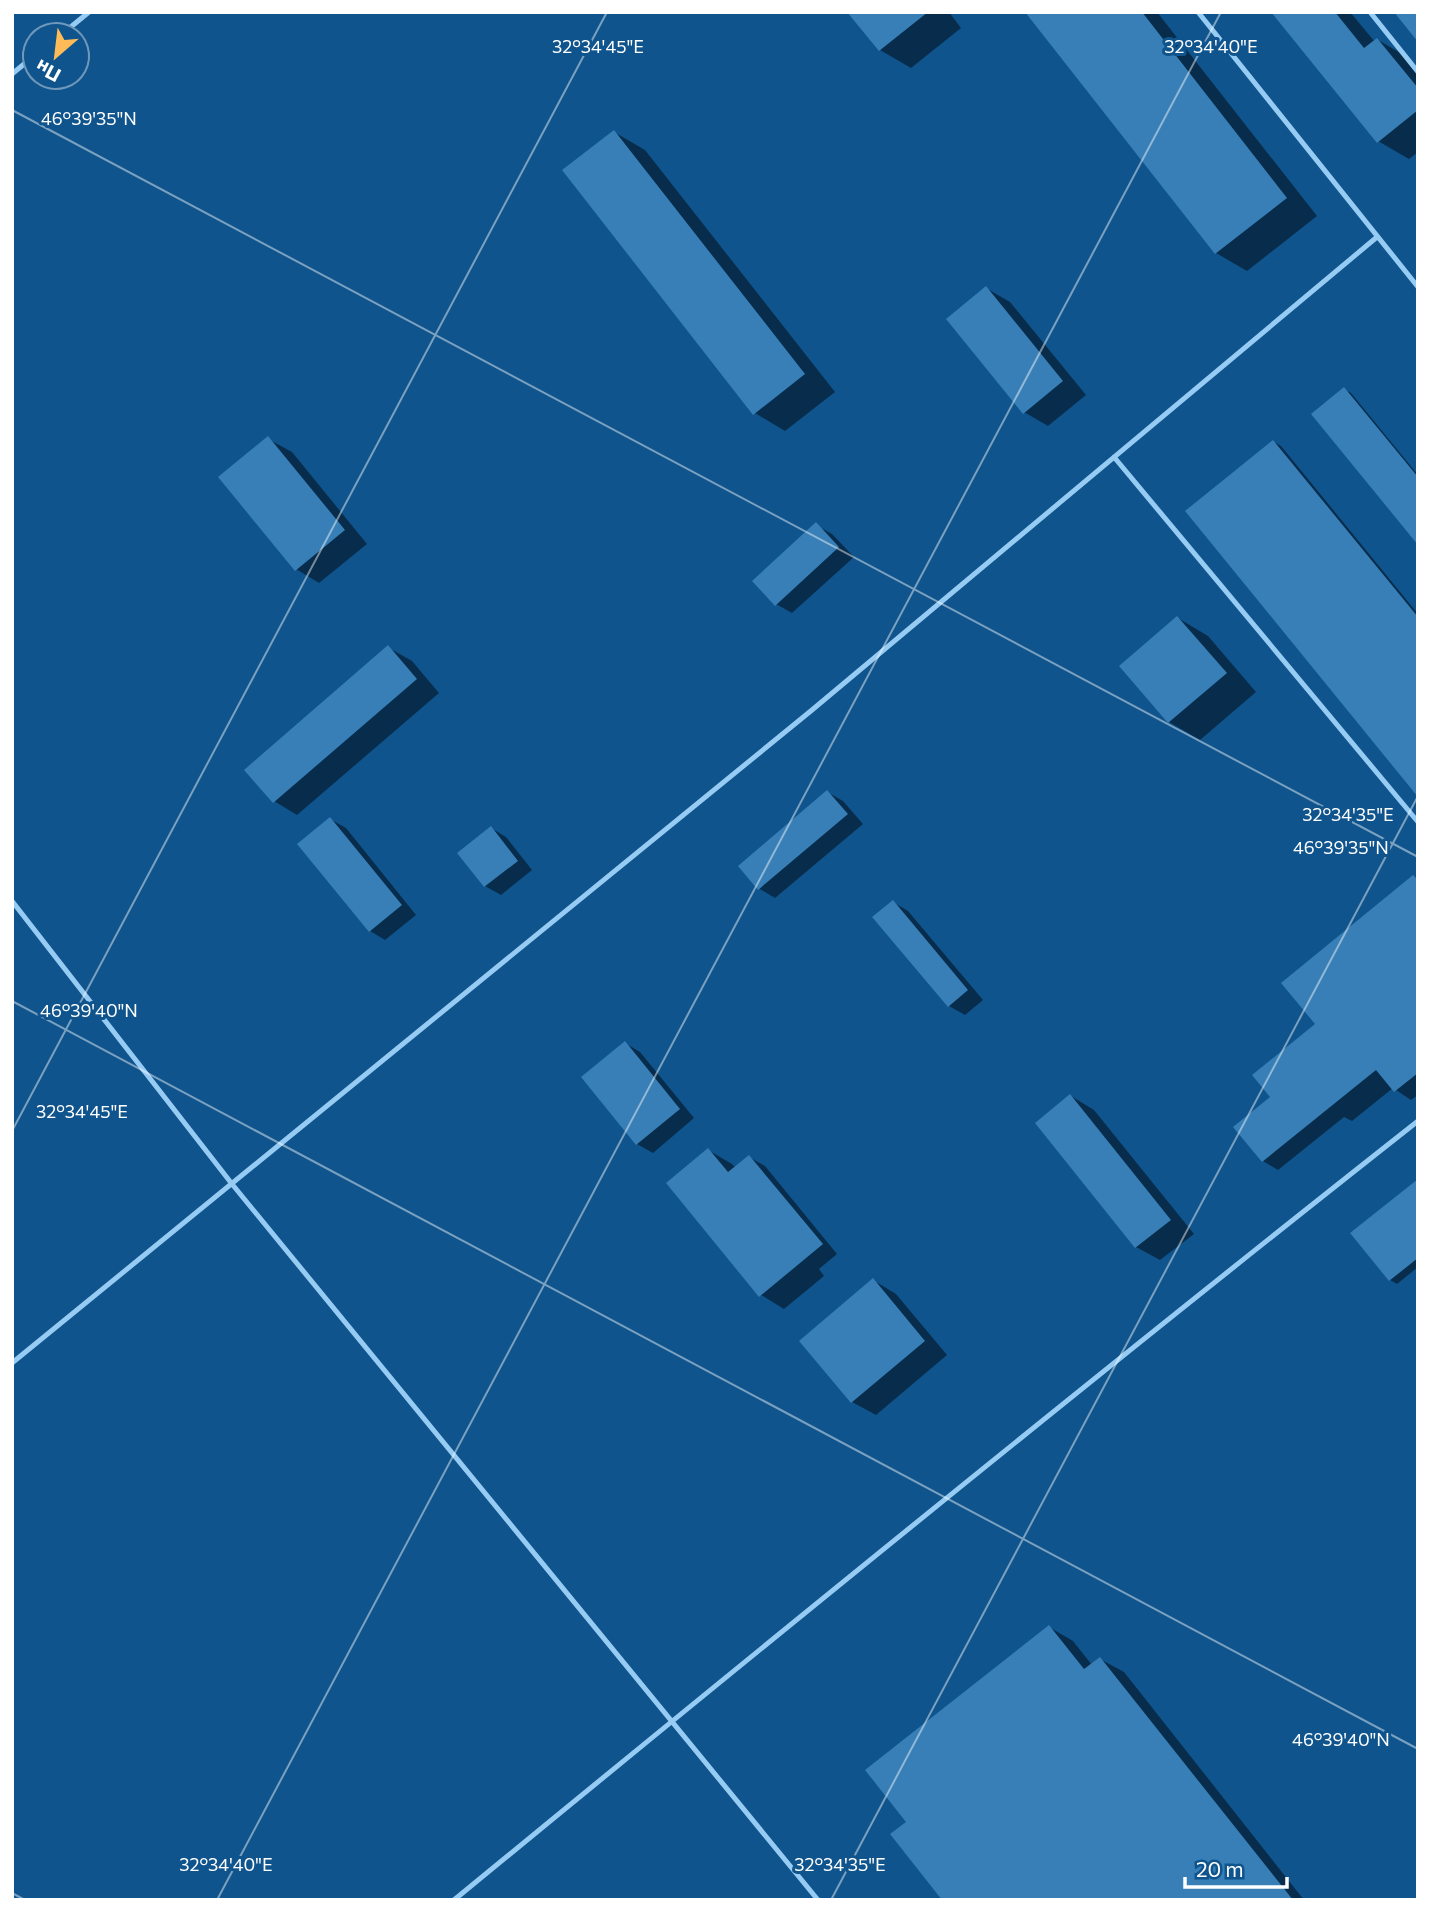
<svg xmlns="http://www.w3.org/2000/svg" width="1430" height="1912" font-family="Commissioner,sans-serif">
<rect width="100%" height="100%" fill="#0f548d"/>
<path fill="#0007" d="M850,12h99l12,16 -50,40 -31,-18z
M1027,12h130l160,204 -70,55 -31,-18z
M1274,12h76l25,30 3,-2 31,18 9,11v83l-9,7 -31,-18z
M614,132l31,18 190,242 -50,39 -30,-18z
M986,288l24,14 76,93 -38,31 -24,-14z
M1344,389l7,4 67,82v67z
M268,439l24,13 75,92 -48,39 -23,-14z
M1274,442l7,4 137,168v180z
M816,525l16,9 22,23 -62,56 -16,-9z
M1178,618l30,18 48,56 -56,48 -31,-18z
M389,648l23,13 27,32 -142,122 -23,-14z
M827,792l16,9 20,23 -88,74 -15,-9 -20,-22z
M330,819l16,9 70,87 -31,25 -15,-9z
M491,828l15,9 26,33 -31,25 -16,-9z
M1414,877l4,2v216l-7,5 -18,-12 -41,33 -8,-4 -66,53 -15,-9 10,-64z
M893,902l15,9 75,89 -18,15 -16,-9 -74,-89z
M625,1043l15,9 54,66 -41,35 -16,-9z
M1071,1096l23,14 100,124 -34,26 -24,-13z
M708,1150l24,14 4,4 13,-11 16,9 72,88 -18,15 5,7 -40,33 -23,-14z
M1418,1181v86l-21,17 -7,-4z
M873,1280l23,14 51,61 -71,60 -24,-13z
M1049,1627l24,14 19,24 8,-6 24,13 180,228h-360z"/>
<path fill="#377fb6" d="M847,12h81l-49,39z
M1025,12h117l145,186 -72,56z
M1271,12h64l29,36 13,-10 41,50v22l-41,33z
M1394,12h24v30z
M614,130l191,244 -52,41 -191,-245z
M986,286l77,95 -40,33 -77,-95z
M1344,387l74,90v68l-107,-131z
M268,436l77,94 -50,41 -77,-94z
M1273,440l145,177v180l-233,-286z
M816,522l23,25 -64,59 -23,-25z
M1177,616l50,57 -59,50 -49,-57z
M388,645l29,34 -144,124 -29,-33z
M827,790l21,24 -90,76 -20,-24z
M330,817l72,88 -33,27 -72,-88z
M491,826l27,35 -34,26 -27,-34z
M1413,875l5,5v193l-24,19 -18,-22 -114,92 -29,-35 37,-30 -18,-22 63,-51 -34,-41z
M893,900l75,90 -20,17 -76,-90z
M625,1041l55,68 -44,36 -55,-68z
M1070,1094l101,126 -36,28 -100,-125z
M708,1148l20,24 21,-17 74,89 -64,53 -93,-114z
M1418,1179v79l-29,23 -39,-48z
M873,1278l52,63 -74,62 -52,-62z
M1049,1625l35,44 16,-12 193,243h-351l-52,-66 16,-12 -41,-52z"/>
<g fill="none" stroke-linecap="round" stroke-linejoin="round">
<path stroke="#96cbf3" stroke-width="5" d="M1198,12l220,275
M1370,12l48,60
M61,35l28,-23
M12,74l23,-19
M1114,457l304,365
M12,901l220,283 586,716
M12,1363l800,-653 565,-473
M454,1900c319,-262 639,-523 964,-779"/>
</g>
<path fill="none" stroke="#fff" stroke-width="2" stroke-opacity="0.45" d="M12,110l1406,747M12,1001l1406,748M12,1131l595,-1119M12,1893l13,7M217,1900l1004,-1888M831,1900l587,-1104"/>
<g font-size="18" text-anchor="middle" fill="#fff" stroke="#0f548d" stroke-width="6" stroke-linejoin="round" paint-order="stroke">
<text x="598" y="53">32°34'45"E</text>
<text x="1211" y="53">32°34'40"E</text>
<text x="89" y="125">46°39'35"N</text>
<text x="1348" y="821">32°34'35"E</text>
<text x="1341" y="854">46°39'35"N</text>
<text x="89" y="1017">46°39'40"N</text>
<text x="82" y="1118">32°34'45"E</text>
<text x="1341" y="1746">46°39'40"N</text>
<text x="226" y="1871">32°34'40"E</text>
<text x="840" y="1871">32°34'35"E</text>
</g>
<rect width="1430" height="1912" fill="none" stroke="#ffffff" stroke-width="28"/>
<g transform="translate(56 56) rotate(208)"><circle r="33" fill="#0f548d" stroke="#6f98bb" stroke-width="2"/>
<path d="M0-5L12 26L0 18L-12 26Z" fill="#ffbb58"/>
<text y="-10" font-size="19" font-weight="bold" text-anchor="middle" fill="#ffffff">Пн</text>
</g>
<path d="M1185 1877v10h102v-10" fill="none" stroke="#ffffff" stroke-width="3.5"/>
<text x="1196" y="1877" font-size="21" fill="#ffffff" stroke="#0f548d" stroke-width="5" paint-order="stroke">20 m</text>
</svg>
